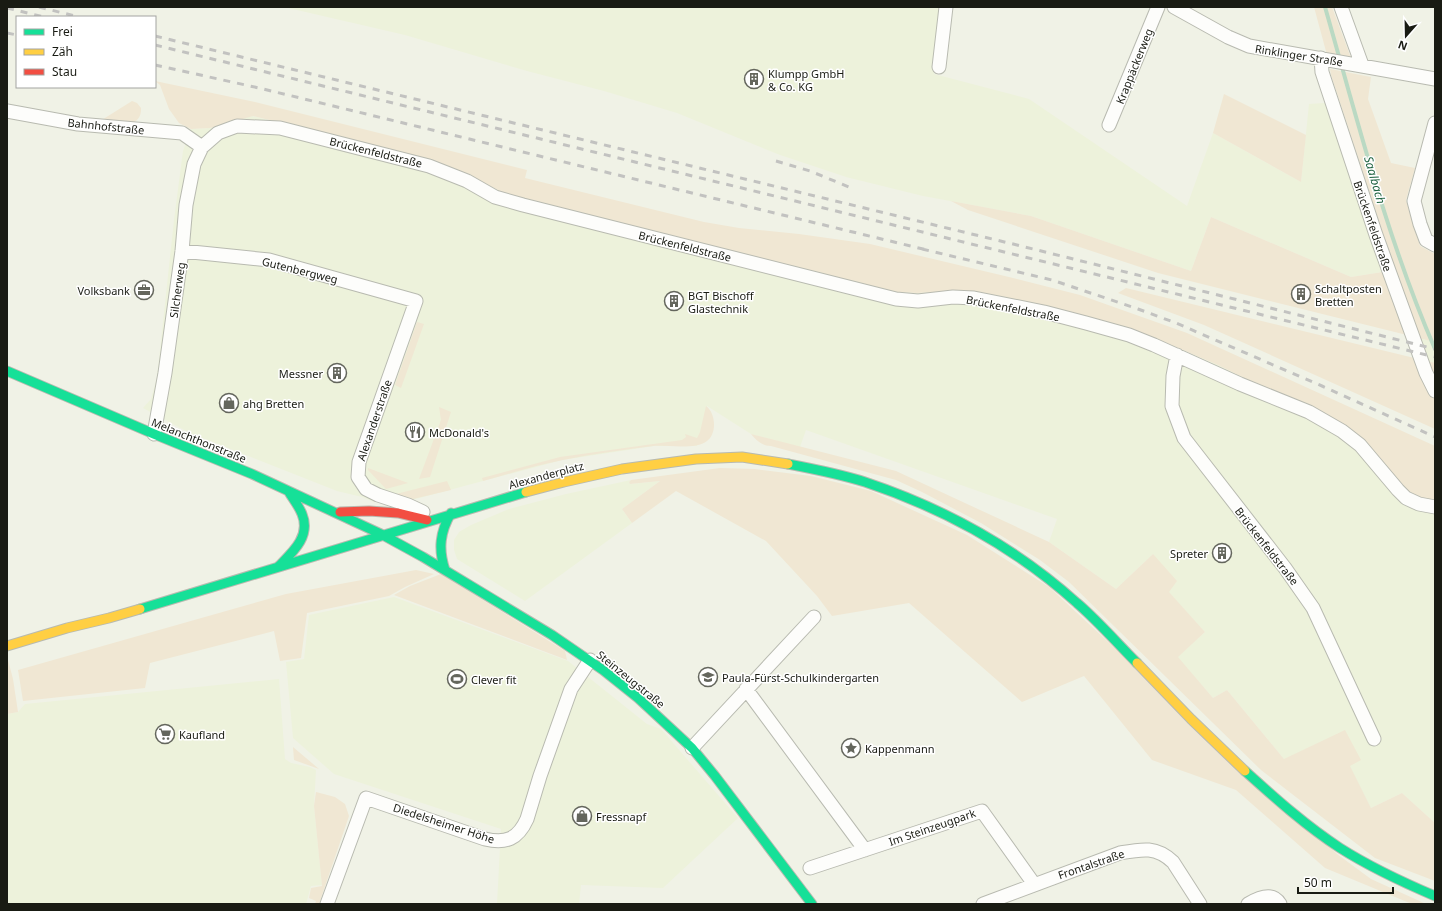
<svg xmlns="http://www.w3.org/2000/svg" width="1442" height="911" font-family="'Noto Sans',sans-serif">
<rect width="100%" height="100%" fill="#f0f2e6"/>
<path fill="#edf2db" d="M284,7h657l-7,67 95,25 158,107 26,-73 88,49 8,-78 30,-2 56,168 -44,7 -140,-60 -20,54 -160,-55 -108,-20 -77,-19 -66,-22 -103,-42 -73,-22 -77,-20 -122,-36z
M252,116l178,43 40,17 52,26 159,36 216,54 20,1 35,-2h22l71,15 85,24 27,9 61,26 92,46 125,90v322l-33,-30 -31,15 -22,-42 -65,-7 -57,-69 -14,8 -36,-41 28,-25 -37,-40 -15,-38 -37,35 -67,-47 8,-23 -251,-89 -6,17 -49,-13 -44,-28 -10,40h-43l-92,14 -165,44 -23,-2 -12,-5 -25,-6 -147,-58 -47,-25 8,-9 6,-21 17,-158 9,-69 8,-22 19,-1z
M1408,335l27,7v22l-22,-6z
M631,480l-2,2 2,2 29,-3 -38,28 10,14 -107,78 -68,-42 -3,-9v-10l5,-8 12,-7 38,-16 57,-15z
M394,597l174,64 79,63 14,5 77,89 -75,70 -82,-3 -2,19h-82l4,-75 -167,-55 -41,-36 -7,-76 18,-3 5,-44z
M279,679l6,80 6,4 19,4 6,3 -2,36 8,79 -11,1 -5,18h-299v-190l11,-2 7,-8z"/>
<path fill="#f0e7d3" d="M1314,7h18l19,51 -24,-3z
M1330,69l41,8 -3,22 23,64 24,5 -9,32 14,46 15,8v88l-277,-69 -190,-63 -17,-9 80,15 160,55 20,-54 140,60 44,-7 -64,-195z
M155,81l100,21 272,68 -2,8 179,44 35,6 60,6 71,10 139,33 71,18 107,38 248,113v55l-24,-5 -67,-68 -126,-63 -61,-26 -27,-9 -85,-24 -71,-15h-22l-35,2 -20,-1 -216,-54 -159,-36 -52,-26 -40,-17 -177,-43 -43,12 -19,1 -12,-6 -10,-14 -9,-24z
M1224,94l82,41 -5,47 -88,-49z
M132,101l5,2 4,5c1,23 -28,15 -44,15z
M1126,288l309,75v66l-231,-104 -86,-32z
M417,322l7,2 -23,64 -6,-3z
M706,406c10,7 11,28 1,35 -11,9 -40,4 -54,5 -30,4 -61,8 -90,14 -27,5 -54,14 -80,21l-1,-3 78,-21 122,-17 4,-3 -1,-3 12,4 3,-6z
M439,407l12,5 -21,65 -11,2 22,-59z
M751,434l145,37 153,71 67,47 37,-35 24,27 -8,11 36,40 -27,25 35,41 14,-8 57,69 61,-29 16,30 -11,6 21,42 31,-15 33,30v58l-60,-23 -114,-88 -192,-188 -29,-22 -59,-37 -59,-31 -26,-12 -125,-34c-9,0 -15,-6 -20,-12z
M368,468l40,15 -22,6 -18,-19z
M720,468l35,1 56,7 60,15 96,44 82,52 288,267 34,25 55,25h-14l-87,-36 -89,-78 -84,-30 -68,-84 -62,26 -113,-99 -77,13 -15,-20 -51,-55 -90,-50 -44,32 -10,-14 38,-28 -30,3 -1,-2 2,-2z
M447,481l4,9 -38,9 -17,-5z
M416,570l18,4 -29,13 -16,9 -82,17 -6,45 -21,3 -6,-30 -124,32 -5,25 -122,13 -5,-31 268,-76z
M441,574l124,77 2,9 -173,-65 16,-9z
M7,656l6,23 5,33 -11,2z
M293,747l26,22 -25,-9z
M316,792l19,5 10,7 4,12 -30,88h-4l1,-3 -7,-3 2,-10 11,-2 -8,-80z"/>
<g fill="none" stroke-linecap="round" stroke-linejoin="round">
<path stroke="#bad9c3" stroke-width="4" d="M1325,7c33,115 62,232 110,342"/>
<defs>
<path id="street" d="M1174,7l54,30 21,9 186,33
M1341,7l21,58
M1321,58l1,14 54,163 50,138 9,18
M939,67l7,-60
M7,111l71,13 104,9 20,14
M1435,123l-21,78 6,23 6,16 9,5
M1109,125l49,-118
M182,251l87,9 147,41 -57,161 -1,15 8,12 12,6 30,10 15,7
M1177,355l-4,21 -1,30 12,32 101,130 28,40 61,131
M154,434l11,-61 17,-122 4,-46 8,-41 8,-17 16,-14 19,-7 43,2 149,38 38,15 28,16 28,8 373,94 22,2 35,-4 21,1 70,14 42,11 43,12 25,10 86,39 69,28 33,19 18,14 38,45 8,8 13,6 16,3
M746,689l119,161
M692,748l122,-131
M810,868l172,-57 52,73
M327,904l39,-106 119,41c21,5 33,0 42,-20l13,-43 31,-87 19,-29
M983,904l137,-51c22,-4 36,-7 53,9l27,42
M1248,904c10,-6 24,-13 32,0"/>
<path id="fast" d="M7,371l147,63 98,40 129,60
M788,464c26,5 52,10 77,18 78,26 151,66 212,121 21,18 40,40 60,60
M381,534l42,23 129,78 51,35 35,28 54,50 23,28 97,128
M279,566c14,-14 32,-30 23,-52 -3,-8 -9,-15 -13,-22
M445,570c-7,-21 -5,-38 6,-57
M140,609l386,-117
M1245,771c30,27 61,55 95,77 30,19 62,34 95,48"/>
<path id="slow" d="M526,492l38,-10 58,-13 74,-10 46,-2 46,7
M7,646l60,-18 42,-10 31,-9
M1137,663l54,56 54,52"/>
<path id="jam" d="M340,512l29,-1 29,2 29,7"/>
</defs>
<use href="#street" stroke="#b8bab0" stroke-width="15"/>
<use href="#fast" stroke="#b8bab0" stroke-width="11"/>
<use href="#slow" stroke="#b8bab0" stroke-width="11"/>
<use href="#jam" stroke="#b8bab0" stroke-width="11"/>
<use href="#street" stroke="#fdfdfb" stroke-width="13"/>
<use href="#fast" stroke="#16e098" stroke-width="9"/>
<use href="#slow" stroke="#ffcf43" stroke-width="9"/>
<use href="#jam" stroke="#f24e42" stroke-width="9"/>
<path stroke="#c2c2c0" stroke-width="3" stroke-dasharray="7 7" stroke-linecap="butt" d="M39,7l40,10
M7,8l37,9
M7,33l10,2
M155,36l862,209 418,104
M155,45l1280,312
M155,65l104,23 668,162
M776,161l34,10 39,16
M922,249l130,31 86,29 38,14 146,63 113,51"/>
</g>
<defs>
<symbol id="building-ring" viewBox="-11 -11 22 22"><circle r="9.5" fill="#fff" stroke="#64665d" stroke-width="1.5"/><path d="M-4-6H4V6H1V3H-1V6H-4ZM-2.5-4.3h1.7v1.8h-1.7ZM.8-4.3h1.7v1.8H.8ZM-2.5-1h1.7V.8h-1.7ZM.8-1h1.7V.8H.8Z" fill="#64665d"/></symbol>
<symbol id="office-ring" viewBox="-11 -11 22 22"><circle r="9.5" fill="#fff" stroke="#64665d" stroke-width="1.5"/><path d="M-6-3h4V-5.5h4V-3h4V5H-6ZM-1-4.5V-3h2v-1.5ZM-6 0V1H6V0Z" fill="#64665d"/></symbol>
<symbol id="shop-ring" viewBox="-11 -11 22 22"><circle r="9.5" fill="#fff" stroke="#64665d" stroke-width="1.5"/><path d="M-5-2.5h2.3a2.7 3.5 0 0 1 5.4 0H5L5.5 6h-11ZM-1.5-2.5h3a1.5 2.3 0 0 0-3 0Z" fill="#64665d"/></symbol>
<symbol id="restaurant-ring" viewBox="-11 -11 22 22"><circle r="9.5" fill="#fff" stroke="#64665d" stroke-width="1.5"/><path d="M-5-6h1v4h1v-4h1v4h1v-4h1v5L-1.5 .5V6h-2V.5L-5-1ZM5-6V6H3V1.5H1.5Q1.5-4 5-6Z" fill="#64665d"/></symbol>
<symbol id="school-ring" viewBox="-11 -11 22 22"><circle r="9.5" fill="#fff" stroke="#64665d" stroke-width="1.5"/><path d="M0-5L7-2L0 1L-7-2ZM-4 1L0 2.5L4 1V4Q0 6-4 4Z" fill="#64665d"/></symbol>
<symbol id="stadium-ring" viewBox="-11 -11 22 22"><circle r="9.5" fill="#fff" stroke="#64665d" stroke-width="1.5"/><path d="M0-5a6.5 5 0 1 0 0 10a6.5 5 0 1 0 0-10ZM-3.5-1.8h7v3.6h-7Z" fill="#64665d"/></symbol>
<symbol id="supermarket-ring" viewBox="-11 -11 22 22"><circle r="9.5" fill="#fff" stroke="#64665d" stroke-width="1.5"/><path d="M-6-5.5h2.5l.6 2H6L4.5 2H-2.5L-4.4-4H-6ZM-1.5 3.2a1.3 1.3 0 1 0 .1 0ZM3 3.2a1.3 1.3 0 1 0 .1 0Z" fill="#64665d"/></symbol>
<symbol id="sight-ring" viewBox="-11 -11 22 22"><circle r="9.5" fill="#fff" stroke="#64665d" stroke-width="1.5"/><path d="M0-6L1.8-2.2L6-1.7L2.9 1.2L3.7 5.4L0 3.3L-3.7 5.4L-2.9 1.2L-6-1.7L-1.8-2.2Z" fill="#64665d"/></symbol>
</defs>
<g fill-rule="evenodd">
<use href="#building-ring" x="743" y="68" width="22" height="22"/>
<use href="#office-ring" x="133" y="279" width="22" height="22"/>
<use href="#building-ring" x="1290" y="283" width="22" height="22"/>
<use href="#building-ring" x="663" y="290" width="22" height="22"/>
<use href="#building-ring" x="326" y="362" width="22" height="22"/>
<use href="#shop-ring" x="218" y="392" width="22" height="22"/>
<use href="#restaurant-ring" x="404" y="421" width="22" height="22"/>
<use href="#building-ring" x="1211" y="542" width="22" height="22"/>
<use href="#school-ring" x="697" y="666" width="22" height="22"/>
<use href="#stadium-ring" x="446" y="668" width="22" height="22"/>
<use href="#supermarket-ring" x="154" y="723" width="22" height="22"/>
<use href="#sight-ring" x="840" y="737" width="22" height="22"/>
<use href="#shop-ring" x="571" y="805" width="22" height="22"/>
</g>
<g text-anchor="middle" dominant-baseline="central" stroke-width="3" stroke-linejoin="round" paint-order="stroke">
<g font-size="11" fill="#191b13" stroke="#fff">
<text transform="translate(1299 55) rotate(9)">Rinklinger Straße</text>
<text transform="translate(1134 66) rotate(-68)">Krappäckerweg</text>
<text transform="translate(106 126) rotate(6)">Bahnhofstraße</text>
<text transform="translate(376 152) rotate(14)">Brückenfeldstraße</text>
<text transform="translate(1373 226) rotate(71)">Brückenfeldstraße</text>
<text transform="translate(685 246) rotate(14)">Brückenfeldstraße</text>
<text transform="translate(300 270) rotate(14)">Gutenbergweg</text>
<text transform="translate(177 290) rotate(-82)">Silcherweg</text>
<text transform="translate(1013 308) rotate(11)">Brückenfeldstraße</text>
<text transform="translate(374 420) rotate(-71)">Alexanderstraße</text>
<text transform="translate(199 440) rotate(22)">Melanchthonstraße</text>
<text transform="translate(546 475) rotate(-15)">Alexanderplatz</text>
<text transform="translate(1267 546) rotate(52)">Brückenfeldstraße</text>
<text transform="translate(631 679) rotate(39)">Steinzeugstraße</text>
<text transform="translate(444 823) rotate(18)">Diedelsheimer Höhe</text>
<text transform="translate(932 827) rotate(-19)">Im Steinzeugpark</text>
<text transform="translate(1091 864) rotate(-19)">Frontalstraße</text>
</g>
<g font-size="11" fill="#191b13" stroke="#fff" text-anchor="start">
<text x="768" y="73">Klumpp GmbH<tspan x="768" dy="13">&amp; Co. KG</tspan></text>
<text x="1315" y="288">Schaltposten<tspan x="1315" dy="13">Bretten</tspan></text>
<text x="130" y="290" text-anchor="end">Volksbank</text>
<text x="688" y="295">BGT Bischoff<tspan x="688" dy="13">Glastechnik</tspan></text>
<text x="323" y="373" text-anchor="end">Messner</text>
<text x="243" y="403">ahg Bretten</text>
<text x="429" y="432">McDonald's</text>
<text x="1208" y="553" text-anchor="end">Spreter</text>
<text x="722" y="677">Paula-Fürst-Schulkindergarten</text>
<text x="471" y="679">Clever fit</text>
<text x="179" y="734">Kaufland</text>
<text x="865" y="748">Kappenmann</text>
<text x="596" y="816">Fressnapf</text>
</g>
<g font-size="12" font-style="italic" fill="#1f6341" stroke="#fff">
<text transform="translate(1375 180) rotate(74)">Saalbach</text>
</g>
</g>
<rect width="1442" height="911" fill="none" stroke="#191b13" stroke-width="16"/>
<rect x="16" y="16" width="140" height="72" fill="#ffffff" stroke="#a3a4a1"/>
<rect x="24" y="29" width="20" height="6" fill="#16e098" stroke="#a3a4a1"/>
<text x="52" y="36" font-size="12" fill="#191b13">Frei</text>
<rect x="24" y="49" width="20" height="6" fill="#ffcf43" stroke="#a3a4a1"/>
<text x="52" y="56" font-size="12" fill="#191b13">Zäh</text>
<rect x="24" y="69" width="20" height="6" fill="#f24e42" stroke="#a3a4a1"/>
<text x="52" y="76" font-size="12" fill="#191b13">Stau</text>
<g transform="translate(1406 36) rotate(200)" stroke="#ffffff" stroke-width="3" paint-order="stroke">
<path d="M0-3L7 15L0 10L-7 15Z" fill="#191b13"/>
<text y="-6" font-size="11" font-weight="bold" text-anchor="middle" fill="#191b13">N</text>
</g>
<path d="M1298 887v6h95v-6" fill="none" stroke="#191b13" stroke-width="2"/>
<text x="1304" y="887" font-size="12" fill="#191b13" stroke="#ffffff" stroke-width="3" paint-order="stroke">50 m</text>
</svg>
